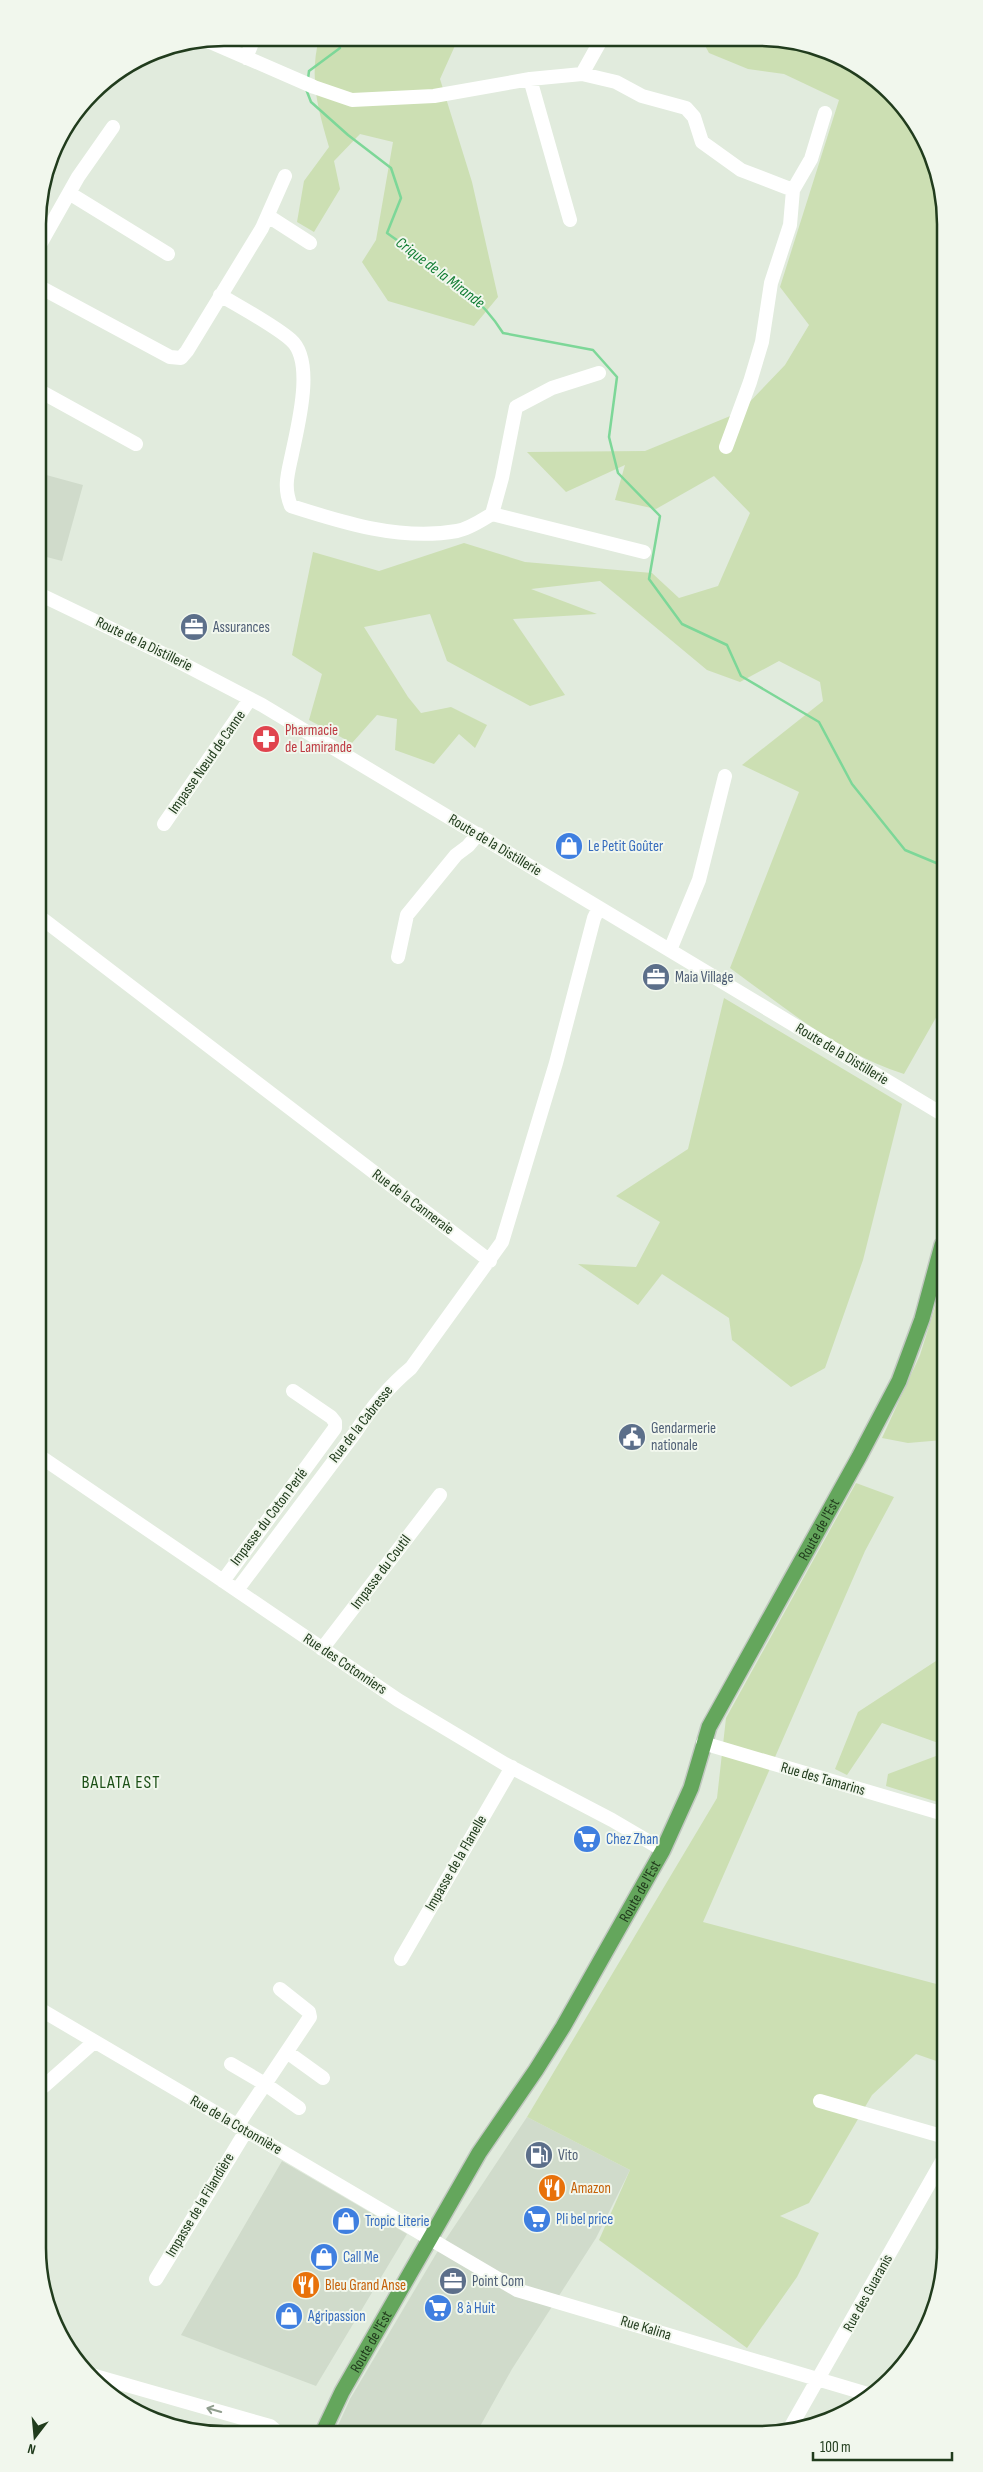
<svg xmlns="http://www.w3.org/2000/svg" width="983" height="2472" font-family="'Sofia Sans Condensed',sans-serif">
<rect width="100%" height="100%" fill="#e1ebdd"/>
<path fill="#d0dbcb" d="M39,473l44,12 -21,76 -23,-6z
M527,2117l103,53 -34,68 -84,131 -34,61h-142l14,-31 86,-145z
M282,2161l125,73 -91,152 -135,-51z"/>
<path fill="#ccdfb3" d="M319,38l139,1 -18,40 32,103 26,115 -24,29 -86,-25 -26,-39 14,-22 17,-98 -33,-8 -26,27 6,28 -26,43 -17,-10 7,-41 25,-34c-11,-38 -20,-68 -10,-109z
M702,40l93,1 47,16 40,27 38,47 19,45 3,831 -38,67c-64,-20 -120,-67 -174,-106l69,-176 -57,-27 81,-64 -3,-19 -41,-21 -39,21 -33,-12 -107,-89 -69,8 66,25 -84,5 52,76 -35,11 -83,-45 -17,-47 -66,13 44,70 13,16 30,-6 36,18 -12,23 -16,-14 -25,30 -39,-14 2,-31 -20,-4 -25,28 -43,-23 13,-46 -30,-19 21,-103 66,19 85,-28 61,19 127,11 27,25 39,-12 32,-73 -36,-37 -58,33 -41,-9 10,-35 -59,27 -39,-40 118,-1 95,-39 45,-47 24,-40 -29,-38 59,-187 -55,-26 -36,-5 -39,-16z
M724,998l178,106 -39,156 -38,108 -34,19 -59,-47 -3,-22 -67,-44 -24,31 -60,-41 58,3 24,-45 -44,-26 72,-47z
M942,1285l1,155 -35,3 -26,-5 38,-83z
M856,1483l38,14 -29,54 -162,371 241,64 1,78 -29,-10 -44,41 -63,108 -29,13 39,17 -22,44 -50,71 -148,-108 31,-70 -103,-53 190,-319 9,-80z
M939,1659l4,1 1,85 -62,-22 -35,52 -12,-6 23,-57z
M944,1753v51l-58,-18 2,-12z"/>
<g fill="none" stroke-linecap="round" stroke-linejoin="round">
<path stroke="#7dd798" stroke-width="2.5" d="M308,79l1,-8 31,-23 -3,-10
M306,89l5,13 37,33 43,33 10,30 -14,35c41,30 89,56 116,100l90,17 24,27 -8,60 9,36 42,43 -11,63 33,45 45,21 14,31 78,46 33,62 53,66 36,15"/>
<defs>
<g id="major">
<path id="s1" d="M324,2430l18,-38 137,-239 57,-83 27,-43 100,-177 28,-62 18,-61 150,-270 40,-76 23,-62 20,-74"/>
</g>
</defs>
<use href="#major" stroke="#c1c8c0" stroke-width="18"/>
<path stroke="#fff" stroke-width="14" d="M208,41l106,46 38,13 82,-4 96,-17 52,-5 34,8 26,14 44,12 8,9 8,25 39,28 52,20
M246,58l8,-20
M582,74l19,-34
M530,79l40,141
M69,193l99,61
M268,216l42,27
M38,248l40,-71 35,-50
M38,286l132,71 11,1 6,-7 75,-123 23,-52
M220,295c20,12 54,30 71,45 24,21 7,85 1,114 -4,19 -9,33 -1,52 53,17 110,35 166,25 12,-2 25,-11 35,-17l10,-36 14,-71 36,-19 47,-15
M38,390l98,54
M726,447l24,-65 12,-40 9,-59 19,-58 3,-35 18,-31 14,-46
M492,514l152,38
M39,594l129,62 94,49 680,409
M164,824l86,-125
M40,917l450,344
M670,950l29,-70 26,-104
M398,957l9,-42 49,-60 12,-9 10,-12
M41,1457l357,243 107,64 107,56 51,30
M223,1581l112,-153v-6l-4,-5 -38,-26
M237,1590l118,-157c16,-25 33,-46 56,-65l91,-126 54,-179 38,-145 5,-10
M322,1649l118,-154
M703,1743l241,71
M401,1959l111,-192
M43,2011l474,279 354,105
M287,2052l36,26
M231,2064l34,20 34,24
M43,2087l51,-45
M820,2101l125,36
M237,2126l73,-109 -1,-5 -29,-23
M156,2279l90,-148
M88,2374l182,52 6,5
M790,2428l155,-272"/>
<use href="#major" stroke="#64a65c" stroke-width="15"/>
</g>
<defs><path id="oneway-shaft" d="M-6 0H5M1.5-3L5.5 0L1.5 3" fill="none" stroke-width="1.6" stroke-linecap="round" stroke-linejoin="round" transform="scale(1.25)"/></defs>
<use stroke="#909e8e" href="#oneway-shaft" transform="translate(214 2410) rotate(-164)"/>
<defs>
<symbol id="office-disc" viewBox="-11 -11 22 22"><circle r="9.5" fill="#5c6f8a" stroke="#f1f7ed"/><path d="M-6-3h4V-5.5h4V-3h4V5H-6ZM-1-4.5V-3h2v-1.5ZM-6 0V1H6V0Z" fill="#fff"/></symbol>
<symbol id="pharmacy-disc" viewBox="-11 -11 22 22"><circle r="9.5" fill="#e0444e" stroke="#f1f7ed"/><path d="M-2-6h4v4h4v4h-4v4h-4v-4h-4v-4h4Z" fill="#fff"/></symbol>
<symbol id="shop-disc" viewBox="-11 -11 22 22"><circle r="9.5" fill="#3f7fe0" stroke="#f1f7ed"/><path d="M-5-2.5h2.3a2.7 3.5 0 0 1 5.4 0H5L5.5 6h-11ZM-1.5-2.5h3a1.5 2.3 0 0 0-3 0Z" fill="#fff"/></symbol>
<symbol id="civic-disc" viewBox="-11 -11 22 22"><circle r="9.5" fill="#5c6f8a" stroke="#f1f7ed"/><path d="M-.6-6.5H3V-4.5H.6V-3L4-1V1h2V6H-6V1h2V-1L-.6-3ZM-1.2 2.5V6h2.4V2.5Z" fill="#fff"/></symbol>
<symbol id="supermarket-disc" viewBox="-11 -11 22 22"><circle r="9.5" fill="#3f7fe0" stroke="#f1f7ed"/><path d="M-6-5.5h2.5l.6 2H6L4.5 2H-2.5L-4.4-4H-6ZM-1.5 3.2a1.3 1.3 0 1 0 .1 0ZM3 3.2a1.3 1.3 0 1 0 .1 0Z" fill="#fff"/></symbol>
<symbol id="fuel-disc" viewBox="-11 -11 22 22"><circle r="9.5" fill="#5c6f8a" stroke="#f1f7ed"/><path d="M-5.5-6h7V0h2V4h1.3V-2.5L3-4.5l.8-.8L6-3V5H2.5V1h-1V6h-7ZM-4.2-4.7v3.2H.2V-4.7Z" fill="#fff"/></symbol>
<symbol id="restaurant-disc" viewBox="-11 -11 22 22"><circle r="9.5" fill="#e8710a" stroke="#f1f7ed"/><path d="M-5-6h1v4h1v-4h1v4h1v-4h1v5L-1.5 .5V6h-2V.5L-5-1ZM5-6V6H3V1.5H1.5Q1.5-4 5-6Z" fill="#fff"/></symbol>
</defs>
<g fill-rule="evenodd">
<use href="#office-disc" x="178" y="611" width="32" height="32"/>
<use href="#pharmacy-disc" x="250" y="723" width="32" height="32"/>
<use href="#shop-disc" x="553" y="830" width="32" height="32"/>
<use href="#office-disc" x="640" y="961" width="32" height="32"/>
<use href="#civic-disc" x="616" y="1421" width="32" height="32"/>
<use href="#supermarket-disc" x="571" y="1823" width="32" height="32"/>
<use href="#fuel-disc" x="523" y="2139" width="32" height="32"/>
<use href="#restaurant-disc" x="536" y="2172" width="32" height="32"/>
<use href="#supermarket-disc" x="521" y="2203" width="32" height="32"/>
<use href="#shop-disc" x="330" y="2205" width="32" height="32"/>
<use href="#shop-disc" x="308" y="2241" width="32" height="32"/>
<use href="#office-disc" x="437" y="2265" width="32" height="32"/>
<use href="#restaurant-disc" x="290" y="2269" width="32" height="32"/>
<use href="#supermarket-disc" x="422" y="2292" width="32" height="32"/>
<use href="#shop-disc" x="273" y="2300" width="32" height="32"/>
</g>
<g text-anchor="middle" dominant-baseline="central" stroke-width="4" stroke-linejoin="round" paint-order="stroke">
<g font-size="15" fill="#4e5e75" stroke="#f1f7ed" text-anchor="start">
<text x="213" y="627">Assurances</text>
<text x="675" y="977">Maia Village</text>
<text x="651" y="1428">Gendarmerie<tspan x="651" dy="17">nationale</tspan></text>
<text x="558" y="2155">Vito</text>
<text x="472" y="2281">Point Com</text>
</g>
<g font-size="15" fill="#213c1d" stroke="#f1f7ed">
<text transform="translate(144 644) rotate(26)">Route de la Distillerie</text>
<text transform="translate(207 762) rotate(-55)">Impasse Nœud de Canne</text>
<text transform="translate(495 845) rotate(31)">Route de la Distillerie</text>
<text transform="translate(842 1054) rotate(31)">Route de la Distillerie</text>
<text transform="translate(413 1202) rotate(37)">Rue de la Canneraie</text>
<text transform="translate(361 1424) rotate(-52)">Rue de la Cabresse</text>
<text transform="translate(269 1517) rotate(-53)">Impasse du Coton Perlé</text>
<text stroke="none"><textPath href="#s1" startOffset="1030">Route de l'Est</textPath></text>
<text transform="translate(381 1572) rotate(-53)">Impasse du Coutil</text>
<text transform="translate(345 1664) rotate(34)">Rue des Cotonniers</text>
<text transform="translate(823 1779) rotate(16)">Rue des Tamarins</text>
<text transform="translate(456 1863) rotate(-60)">Impasse de la Flanelle</text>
<text stroke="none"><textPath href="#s1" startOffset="625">Route de l'Est</textPath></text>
<text transform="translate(236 2125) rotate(30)">Rue de la Cotonnière</text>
<text transform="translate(200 2205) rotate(-59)">Impasse de la Filandière</text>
<text transform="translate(868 2293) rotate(-61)">Rue des Guaranis</text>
<text transform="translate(646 2328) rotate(17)">Rue Kalina</text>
<text stroke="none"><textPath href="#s1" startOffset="100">Route de l'Est</textPath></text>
</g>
<g font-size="15" fill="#be3a42" stroke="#f1f7ed" text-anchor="start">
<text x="285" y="730">Pharmacie<tspan x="285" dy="17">de Lamirande</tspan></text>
</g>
<g font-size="15" fill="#366cbe" stroke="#f1f7ed" text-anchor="start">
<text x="588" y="846">Le Petit Goûter</text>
<text x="606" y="1839">Chez Zhan</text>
<text x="556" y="2219">Pli bel price</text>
<text x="365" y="2221">Tropic Literie</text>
<text x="343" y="2257">Call Me</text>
<text x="457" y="2308">8 à Huit</text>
<text x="308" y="2316">Agripassion</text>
</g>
<g font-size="15" fill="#c56008" stroke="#f1f7ed" text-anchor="start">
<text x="571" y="2188">Amazon</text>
<text x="325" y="2285">Bleu Grand Anse</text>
</g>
<g font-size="16" font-style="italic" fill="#117d33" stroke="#f1f7ed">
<text transform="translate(440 273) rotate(37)">Crique de la Mirande</text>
</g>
<g font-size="18" letter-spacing="1" fill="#1c5017" stroke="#f1f7ed">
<text x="121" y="1782">BALATA EST</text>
</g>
</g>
<path d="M0 0H983V2472H0ZM224 46H759A178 178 0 0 1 937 224V2248A178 178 0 0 1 759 2426H224A178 178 0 0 1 46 2248V224A178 178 0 0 1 224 46Z" fill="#f1f7ed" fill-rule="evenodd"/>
<path fill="none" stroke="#213c1d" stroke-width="2.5" d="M224 46H759A178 178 0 0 1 937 224V2248A178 178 0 0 1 759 2426H224A178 178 0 0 1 46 2248V224A178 178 0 0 1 224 46Z"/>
<g transform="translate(35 2437) rotate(196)" stroke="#f1f7ed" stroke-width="4" paint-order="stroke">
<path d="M0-4L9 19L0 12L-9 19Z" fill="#213c1d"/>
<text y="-8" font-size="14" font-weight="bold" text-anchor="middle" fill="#213c1d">N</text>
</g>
<path d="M813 2452v8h139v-8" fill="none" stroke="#213c1d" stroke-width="2.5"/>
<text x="820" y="2452" font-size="15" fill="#213c1d" stroke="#f1f7ed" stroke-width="4" paint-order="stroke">100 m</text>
</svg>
